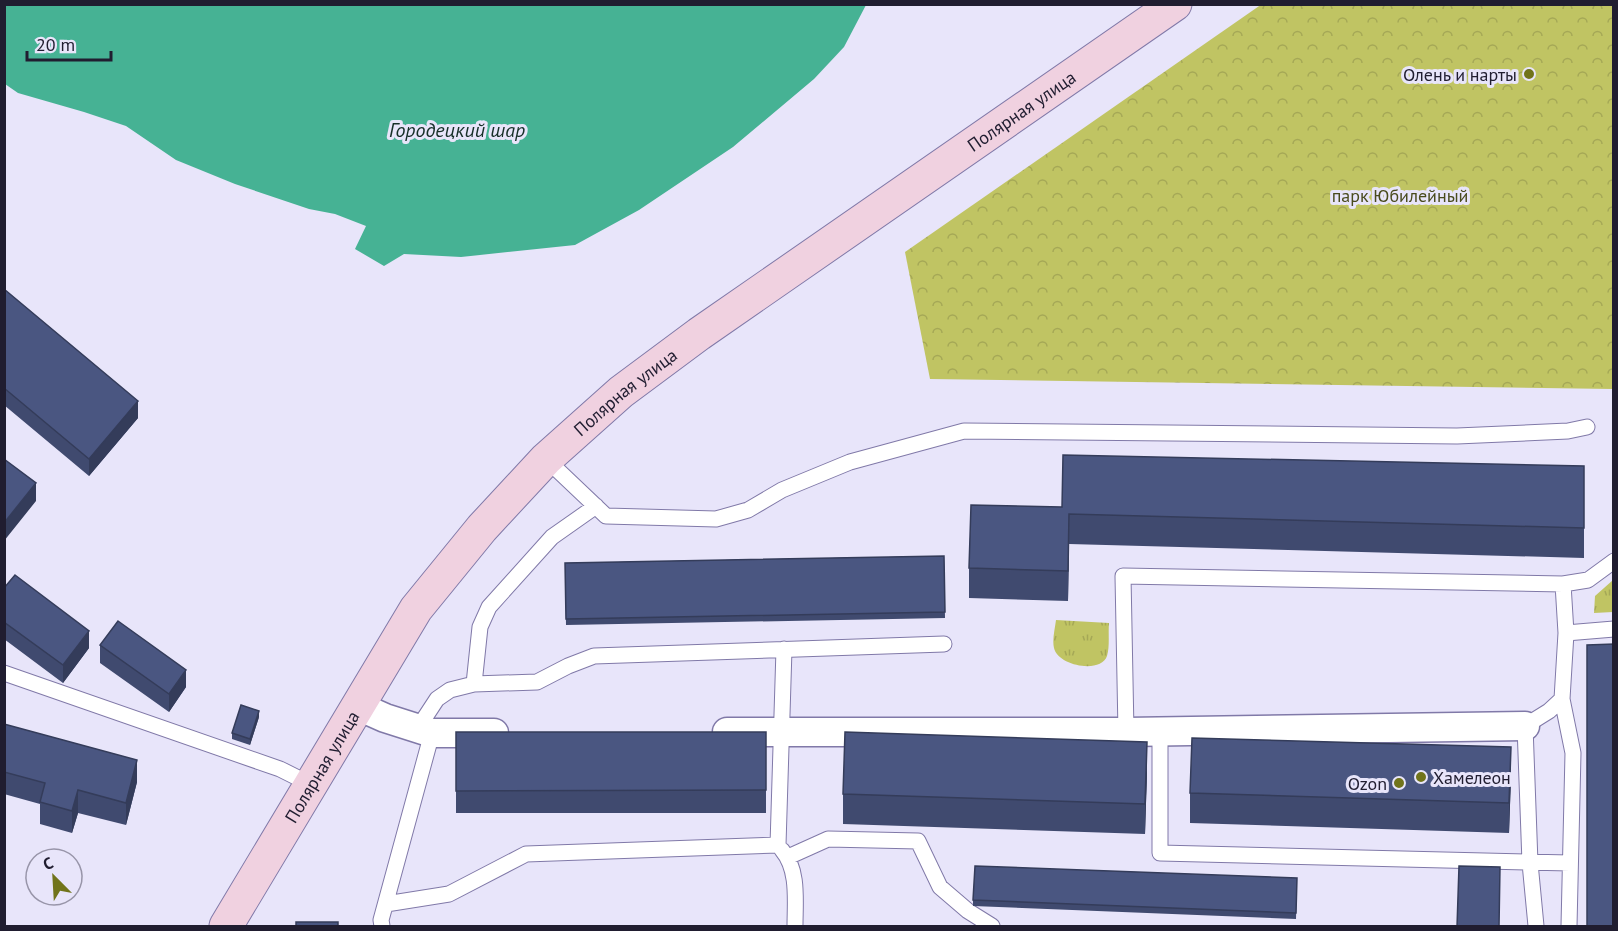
<svg xmlns="http://www.w3.org/2000/svg" width="1618" height="931" font-family="'PT Sans',sans-serif">
<defs>
<pattern id="grass-tufts" width="24" height="20" patternUnits="userSpaceOnUse" patternTransform="scale(1.5)"><rect width="24" height="20" fill="#c0c463"/><path d="M3 7l-1-3M5 7V3M7 7l1-3M15 17l-1-3M17 17v-4M19 17l1-3" fill="none" stroke="#a5a856"/></pattern>
<pattern id="park-crowns" width="20" height="18" patternUnits="userSpaceOnUse" patternTransform="scale(1.5)"><rect width="20" height="18" fill="#c0c463"/><path d="M2 6a3 3 0 1 1 6 0M12 15a3 3 0 1 1 6 0" fill="none" stroke="#a5a856"/></pattern>
</defs>
<rect width="100%" height="100%" fill="#e8e5fa"/>
<path fill="url(#grass-tufts)" d="M1613,580v32l-19,1 1,-17z
M1056,620l53,3c-1,10 1,23 -2,33 -6,18 -49,10 -53,-8 -2,-8 1,-20 2,-28z"/>
<path fill="url(#park-crowns)" d="M1262,4l351,1v384l-683,-10 -25,-127z"/>
<path fill="#46b294" d="M4,5l1,-1 861,1 -22,42 -30,32 -81,68 -94,63 -64,35 -114,12 -57,-3 -20,12 -29,-17 11,-23 -31,-12 -26,-5 -74,-25 -59,-24 -50,-34 -42,-14 -66,-19 -13,-9z"/>
<g fill="none" stroke-linecap="round" stroke-linejoin="round">
<defs>
<path id="service" d="M546,459l60,57 110,3 32,-9 34,-20 68,-28 114,-31 493,5 111,-5 19,-4
M1566,633l48,-4
M4,673l276,96 30,15
M474,684l6,-57 9,-20 63,-70 44,-31
M1562,699l11,54 -4,173
M418,728l19,-29 13,-9 24,-6 63,-2 31,-16 26,-10 350,-12
M1160,730v123l410,10
M1126,732l-3,-156 440,8
M782,850c17,20 13,51 13,76
M788,857l40,-18 90,2 22,46 28,24 24,15
M386,904l63,-10 77,-40 252,-9 6,-196
M382,926l-1,-6 51,-187
M1536,926l-6,-63 -5,-137 24,-15 13,-12 4,-66 -3,-49 25,-4 26,-19"/>
<path id="minor" d="M358,706l27,12 47,15h62
M727,732h399l399,-6"/>
<g id="secondary">
<path id="s1" d="M226,926l190,-317 66,-81 64,-69 75,-67 78,-58 476,-330"/>
</g>
</defs>
<use href="#service" stroke="#8079a8" stroke-width="17"/>
<use href="#minor" stroke="#8079a8" stroke-width="31"/>
<use href="#secondary" stroke="#8079a8" stroke-width="35"/>
<use href="#service" stroke="#fff" stroke-width="15"/>
<use href="#minor" stroke="#fff" stroke-width="28"/>
<use href="#secondary" stroke="#f0d1e0" stroke-width="33"/>
</g>
<path fill="#404a6f" d="M4,289l134,129 -49,58 -85,-71z
M1584,466v92l-515,-14 -1,57 -99,-3v-30l93,-61z
M944,556l1,62 -379,7 -1,-62z
M4,588l85,60 -26,35 -59,-44z
M100,645l86,42 -17,25 -69,-49z
M259,717l-9,28 -18,-6v-6z
M4,724l133,58 -11,43 -48,-12 -6,20 -32,-9v-20l-36,-10z
M456,732h310v81h-310z
M1147,772l-2,62 -302,-10v-30z
M1511,777l-2,56 -319,-10v-30z
M1297,878l-1,41 -323,-13v-6z"/>
<path fill="#343c5a" d="M138,401v17l-49,58v-17z
M36,483v18l-32,40v-18z
M1069,514v30l-1,57v-30z
M89,631v17l-26,35v-18z
M186,670v17l-17,25v-18z
M259,711v6l-9,28v-6z
M1147,742v30l-2,62v-30z
M1511,747v30l-2,56v-30z
M137,760v22l-11,43v-22z
M78,790v23l-6,20v-22z"/>
<path fill="#4a5681" stroke="#343c5a" stroke-width="1.5" d="M4,289l134,112 -49,58 -85,-71z
M1063,455l521,11v62l-515,-14 -1,57 -99,-3 2,-63 91,2z
M4,459l32,24 -32,40z
M944,556l1,56 -379,7 -1,-56z
M15,575l74,56 -26,34 -59,-43v-34z
M118,621l68,49 -17,24 -69,-49z
M1614,644v283h-27v-282z
M241,705l18,6 -9,28 -18,-6z
M4,724l133,36 -11,43 -48,-13 -6,21 -32,-9 5,-19 -41,-11z
M456,732h310v58l-310,1z
M845,732l302,10 -2,62 -302,-10z
M1192,738l319,9 -2,56 -319,-10z
M975,866l322,12 -1,35 -323,-13z
M1459,866l41,1 -1,60h-42z
M296,922h42v5h-42z"/>
<g fill="#71741b" stroke="#e8e5fa" stroke-width="2">
<circle cx="1529" cy="74" r="6"/>
<circle cx="1421" cy="777" r="6"/>
<circle cx="1399" cy="783" r="6"/>
</g>
<g text-anchor="middle" dominant-baseline="central" stroke-width="6" stroke-linejoin="round" paint-order="stroke">
<g font-size="18" fill="#201d30" stroke="#e8e5fa" text-anchor="end">
<text x="1517" y="74">Олень и нарты</text>
<text x="1433" y="777" text-anchor="start">Хамелеон</text>
<text x="1387" y="783">Ozon</text>
</g>
<g font-size="18" fill="#201d30" stroke="#e8e5fa">
<text stroke="none"><textPath href="#s1" startOffset="1158">Полярная улица</textPath></text>
<text stroke="none"><textPath href="#s1" startOffset="672">Полярная улица</textPath></text>
<text stroke="none"><textPath href="#s1" startOffset="186">Полярная улица</textPath></text>
</g>
<g font-size="18" fill="#494b1d" stroke="#e8e5fa">
<text x="1400" y="195">парк Юбилейный</text>
</g>
<g font-size="20" font-style="italic" fill="#172f28" stroke="#e8e5fa">
<text x="457" y="130">Городецкий шар</text>
</g>
</g>
<rect width="1618" height="931" fill="none" stroke="#201d30" stroke-width="12"/>
<g transform="translate(54 877) rotate(336)"><circle r="28" fill="#e8e5fa" stroke="#9895a9" stroke-width="1.5"/>
<path d="M0-4.5L10 22L0 15L-10 22Z" fill="#71741b"/>
<text y="-9" font-size="16" font-weight="bold" text-anchor="middle" fill="#201d30">С</text>
</g>
<path d="M27 51v9h84v-9" fill="none" stroke="#201d30" stroke-width="3"/>
<text x="36" y="51" font-size="18" fill="#201d30" stroke="#e8e5fa" stroke-width="4.5" paint-order="stroke">20 m</text>
</svg>
